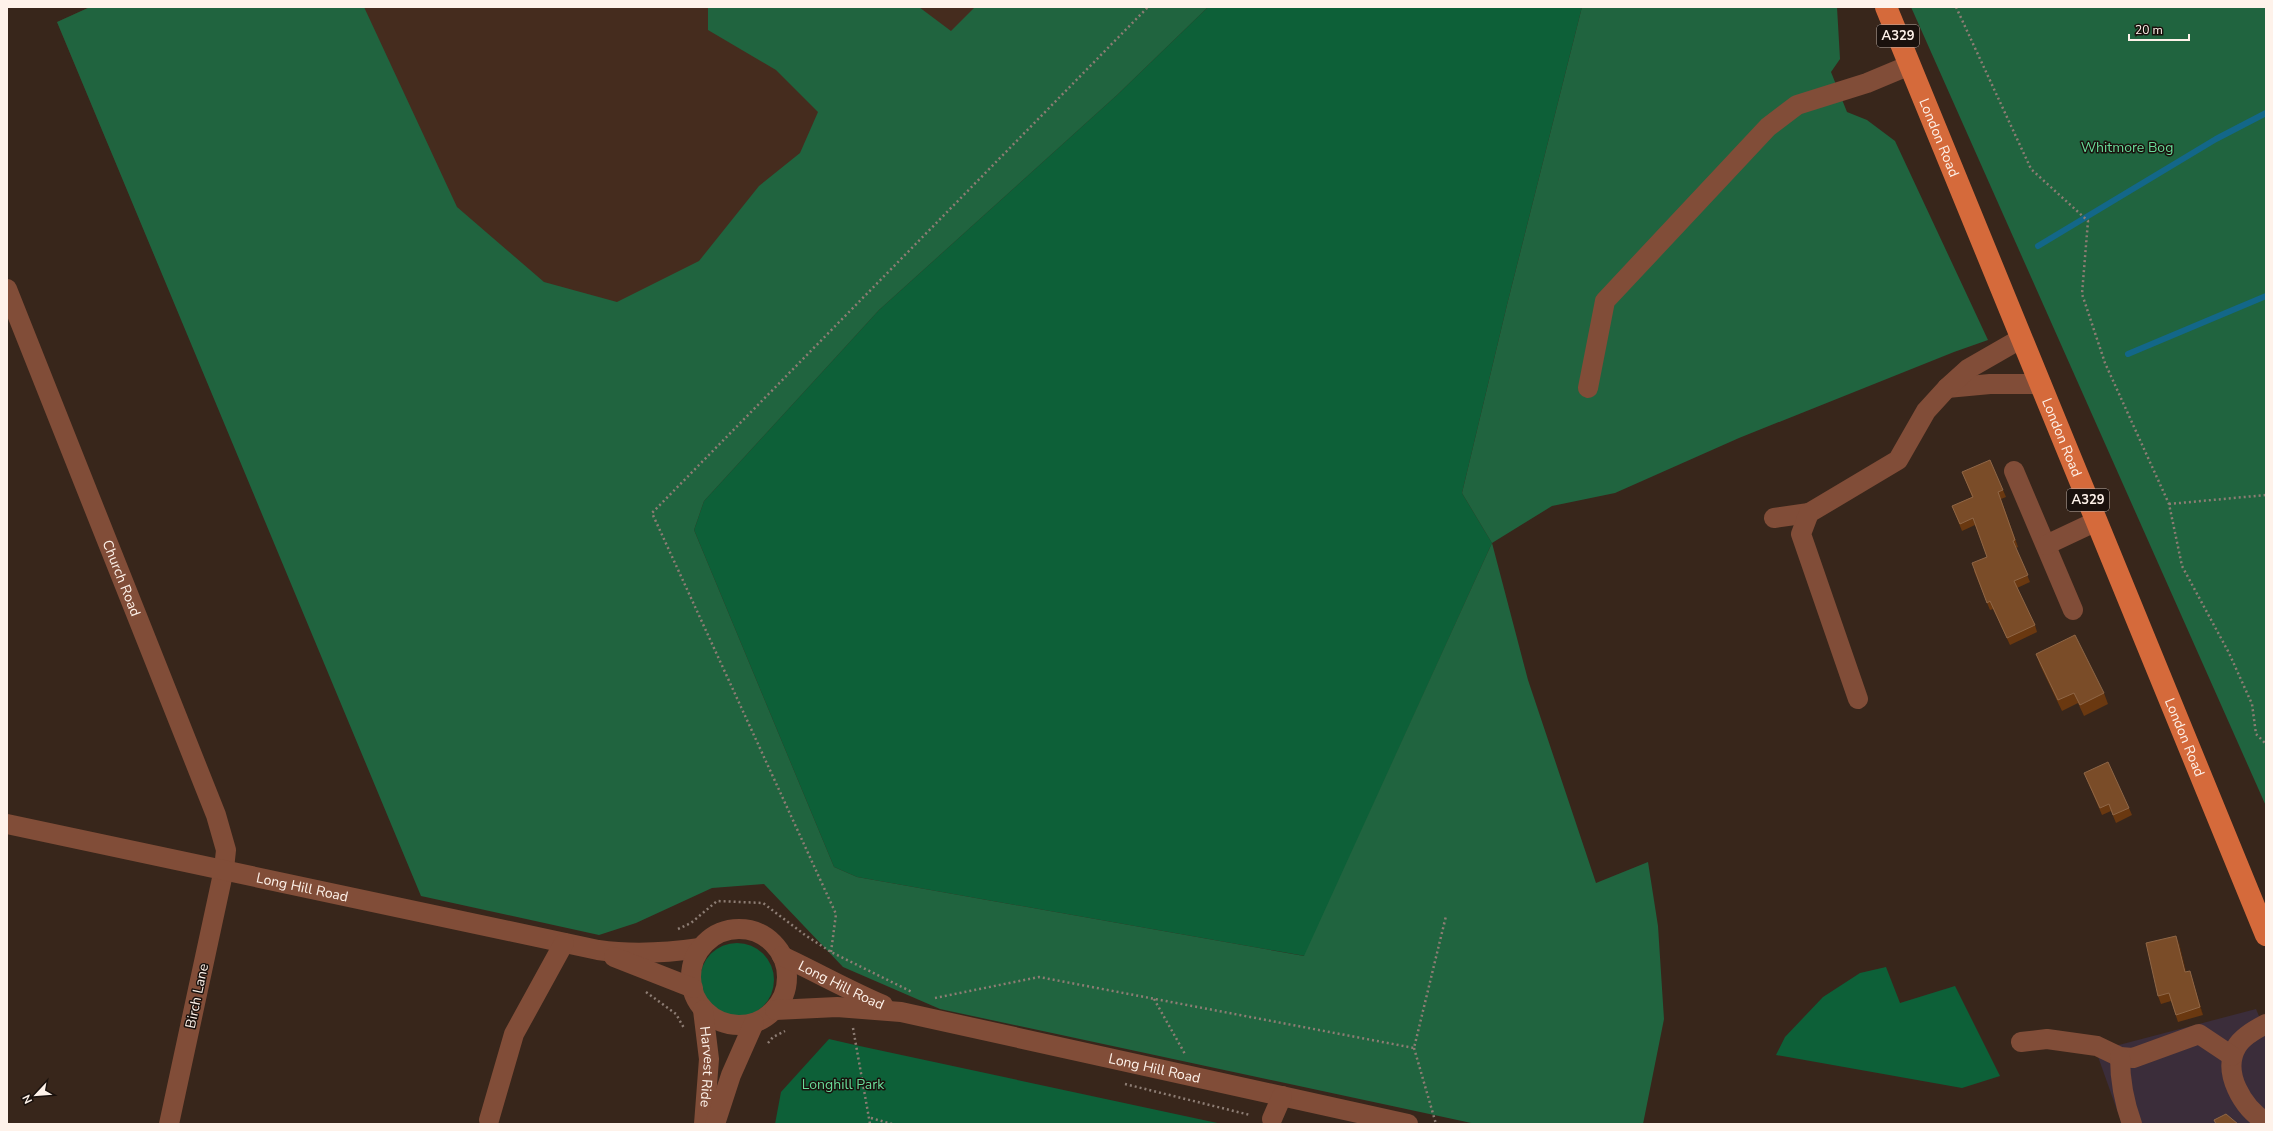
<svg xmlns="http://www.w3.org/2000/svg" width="2273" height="1131" font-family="'Nunito Sans',sans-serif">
<rect width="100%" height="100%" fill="#38261b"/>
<path fill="#3b2d3a" d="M2256,1009l10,24v91h-144l-26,-73z"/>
<path fill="#452c1e" d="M90,7h979l-719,716 -293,-701z"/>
<path fill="#0d6038" d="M1208,7h374l-75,298 -45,188 30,50 -187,413 -448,-79 -23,-10 -140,-337 10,-29 175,-191 238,-215z
M700 980a37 37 0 1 1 74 0a37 37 0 1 1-74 0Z
M1886,967l14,36 55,-17 45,90 -38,12 -186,-33 9,-18 38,-40 37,-24z
M829,1039l26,6 367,79h-447l6,-32z"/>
<path fill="#20643f" d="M90,7h274l93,200 87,75 73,20 82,-41 60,-75 41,-33 18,-41 -42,-42 -68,-40v-23h211l32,24 24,-24h233l-91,88 -238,215 -175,191 -10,29 140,337 23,10 447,79 188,-413 -30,-50 45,-188 75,-298h255l3,52 -9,13 16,40 20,8 28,21 93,199 -34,12 -215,86 -124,55 -63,13 -60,37 36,137 68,203 52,-21 10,64 6,93 -21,105h-167l-536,-115 -97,-42 -79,-83 -52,4 -76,35 -37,12 -178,-39 -364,-874z
M1911,7h355v799z"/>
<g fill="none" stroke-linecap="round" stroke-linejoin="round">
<path stroke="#136789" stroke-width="6" d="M2038,246l178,-107 50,-26
M2128,354l138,-58"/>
<path stroke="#8d7d74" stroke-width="2.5" stroke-dasharray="2 3" stroke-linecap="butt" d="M1956,7l75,162 57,52 -6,73 23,69 64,141 13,62 47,87 23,51 4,30 10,10
M2169,504l97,-9
M678,929l13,-6 26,-22 46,2 42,32 26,17 81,40
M831,952l5,-38 -184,-401 496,-506
M646,992l30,22 8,14
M935,998l104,-21 375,71 32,-132
M1154,999l31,55
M853,1028l17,96
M768,1043l5,-6 12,-6
M1414,1048l22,76
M1125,1084l125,31
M871,1118l21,6"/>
<g stroke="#814d38" stroke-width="20">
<path id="s1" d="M7,289l209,526 10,35 -2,19 -55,255"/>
<path d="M1588,388l17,-87 163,-174 29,-22 70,-22 43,-18"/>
<path d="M1947,388l43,-4h51"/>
<path d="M2014,471l59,139"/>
<path d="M1774,518l35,-5"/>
<path d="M2046,545l51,-24"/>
<path d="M1858,699l-57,-165 8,-21 89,-53 28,-49 21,-23 21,-19 54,-31"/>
<path id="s2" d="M7,824l591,126c35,5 68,3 102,-2"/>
<circle cx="739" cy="977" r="48"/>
<path id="s3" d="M782,956c34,16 66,34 101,49"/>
<path d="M614,957l79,31"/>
<path id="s4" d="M703,1010l6,49 -5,65"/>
<path id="s5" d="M775,1010l62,-3 64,5 507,112"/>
<path d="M2266,1024c-10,5 -23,12 -29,22 -16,26 6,62 29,76"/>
<path d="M2021,1042l26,-3 50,7 23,11 13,1 66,-24 33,22"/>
<path d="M2120,1057c0,24 4,45 12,67"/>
<path d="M1272,1119l10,-23"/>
<path d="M489,1120l25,-86 50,-91"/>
<path d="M715,1124l16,-49 23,-52"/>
</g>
<path stroke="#d56a3b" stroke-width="22" id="s6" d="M1886,7l380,928"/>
</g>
<path fill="#6a3810" d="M1962,472l41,18 3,7 -5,2 17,48 -2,1 14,34 -13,6 18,37 2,7 -27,13 -17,-36 -3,1 -16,-39 13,-14 -12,-32 -13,6 -10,-25 20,-9z
M2036,654l68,39 4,11 -24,12 -6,-13 -16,8 -22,-46z
M2084,773l45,35 3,7 -16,8 -5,-12 -9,4z
M2179,943l7,29 6,6 11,37 -25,7 -7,-21 -10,3 -3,-8z"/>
<path fill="#4f280b" d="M2176,936l3,7 9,36 -3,-7z
M2190,971l2,7 11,37 -3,-8z"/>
<path fill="#7a4c28" stroke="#8f6646" d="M1990,460l13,30 -5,2 17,48 -2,1 15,34 -14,6 21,44 -28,13 -17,-37 -3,2 -15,-40 15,-6 -14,-39 -13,6 -8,-18 21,-9 -11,-25z
M2075,635l29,58 -24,12 -6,-12 -16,7 -22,-46z
M2108,762l21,46 -16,7 -4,-11 -9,4 -16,-35z
M2176,936l9,36 5,-1 10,36 -24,8 -7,-22 -11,3 -12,-53z
M2226,1114l12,10h-22l-2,-4z"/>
<g text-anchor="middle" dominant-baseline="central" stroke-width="3" stroke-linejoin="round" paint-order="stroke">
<g fill="#1a110d" stroke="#baaea8" stroke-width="1">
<rect x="1877" y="25" width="42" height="22" rx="3"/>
<rect x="2067" y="489" width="42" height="22" rx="3"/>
</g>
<g font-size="13" font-weight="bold" fill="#fef2ea">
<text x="1898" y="36">A329</text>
<text x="2088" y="500">A329</text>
</g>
<g font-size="14" fill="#fef2ea" stroke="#1a110d">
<text stroke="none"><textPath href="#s6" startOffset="141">London Road</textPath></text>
<text stroke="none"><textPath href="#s6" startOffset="465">London Road</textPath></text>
<text stroke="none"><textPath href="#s1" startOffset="311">Church Road</textPath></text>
<text stroke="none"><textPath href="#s6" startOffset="789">London Road</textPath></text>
<text stroke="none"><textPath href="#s2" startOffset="302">Long Hill Road</textPath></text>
<text stroke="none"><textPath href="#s3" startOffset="66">Long Hill Road</textPath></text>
<text transform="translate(197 996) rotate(-78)">Birch Lane</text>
<text stroke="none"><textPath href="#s4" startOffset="57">Harvest Ride</textPath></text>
<text stroke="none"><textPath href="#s5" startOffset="386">Long Hill Road</textPath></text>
</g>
<g font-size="14" fill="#69dd9a" stroke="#1a110d">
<text x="2127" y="147">Whitmore Bog</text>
<text x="843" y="1084">Longhill Park</text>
</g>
</g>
<rect width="2273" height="1131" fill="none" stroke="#fef2ea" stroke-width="16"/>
<g transform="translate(36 1095) rotate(244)" stroke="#1a110d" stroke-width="3" paint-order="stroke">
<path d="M0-3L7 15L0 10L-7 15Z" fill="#fef2ea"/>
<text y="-6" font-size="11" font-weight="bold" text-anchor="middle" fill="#fef2ea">N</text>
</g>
<path d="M2129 34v6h60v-6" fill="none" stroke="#fef2ea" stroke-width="2"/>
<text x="2135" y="34" font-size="12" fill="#fef2ea" stroke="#1a110d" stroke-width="3" paint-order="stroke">20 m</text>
</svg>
